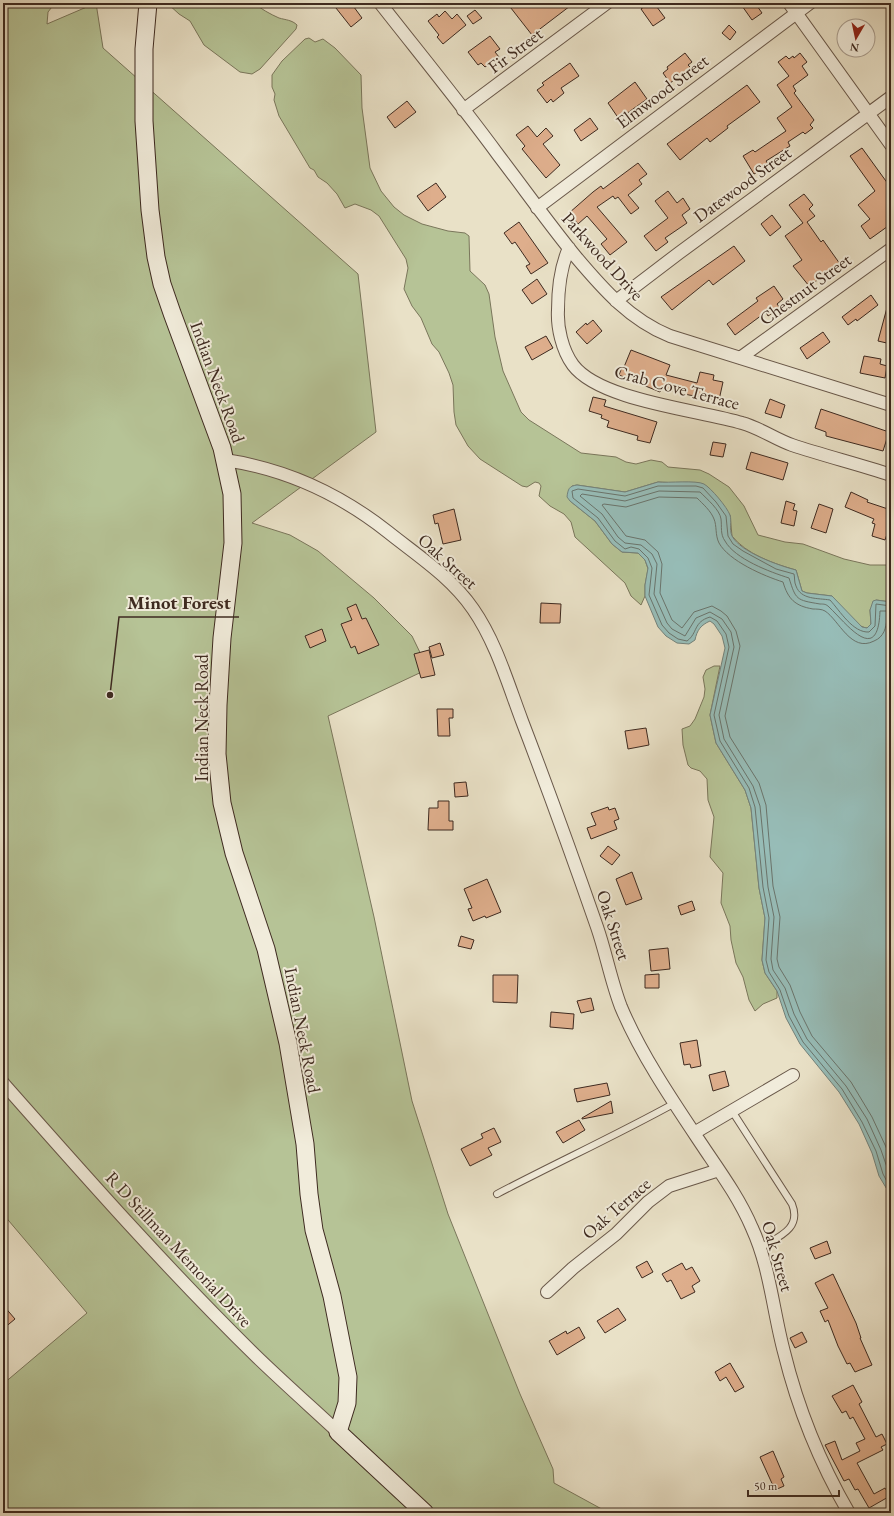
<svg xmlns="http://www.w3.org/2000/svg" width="894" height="1516" font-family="'EB Garamond',serif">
<rect width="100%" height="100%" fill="#e9e1c7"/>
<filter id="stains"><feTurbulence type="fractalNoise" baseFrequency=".005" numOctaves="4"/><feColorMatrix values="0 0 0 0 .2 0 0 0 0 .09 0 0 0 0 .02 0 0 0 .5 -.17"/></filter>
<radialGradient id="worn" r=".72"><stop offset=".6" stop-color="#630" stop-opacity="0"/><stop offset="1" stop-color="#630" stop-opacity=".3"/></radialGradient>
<path fill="#b6c396" stroke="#7a765b" d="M3,3h52l-7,9 -1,12 49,-21 7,45 255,226 18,158 -124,91 38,12 28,16 56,47 38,38 16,33 -100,47 46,201 38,184 36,113 72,180 33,75 1,14 55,30h-606v-129l84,-71 -84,-99v-1171l3,-2 -3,-5z
M167,3h87c7,6 16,11 25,15 7,2 13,2 18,7l-1,4 -36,40 -8,5 -12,-2 -36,-27 -14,-24 -11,-7z
M309,38l6,4 8,-3 12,9 26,27 1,33 8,60 11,23 13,16 10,8 18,9 26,7 17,2 4,3 1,35 15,14 4,9 6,43 8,34 18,41 8,8 52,33 35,4 10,5 10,2 15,-4 11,2 6,5 32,3 9,4 20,13 15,19 14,29 27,7 18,2 41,15 26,6h21v37l-15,-2 -6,10 1,14 -4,4c-14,-2 -26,-21 -35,-32l-25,-3 -5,-2 -6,-21c-22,-6 -50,-16 -64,-34l-2,-21 -53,-32 -19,-1 -33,10 -48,-7 -5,1 -2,15 25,20 17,23 10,8 16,1 7,7 3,9 -3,16v11l-4,9 -10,-9 -6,-13 -50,-46 -4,-15 -7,-8 -14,-8 -11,-10 2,-10 -2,-3 -4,-1 -8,5 -5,-1 -42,-27 -12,-13 -12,-21 -2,-13 -1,-27 -4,-12 -10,-21 -7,-8 -11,-26 -9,-12 -8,-17 4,-21 -2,-9 -27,-43 -8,-6 -16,-6 -10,4 -8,-14 -10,-11 -9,-6 -4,-7 -4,-2 -31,-52 -5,-16 1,-6 -3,-7v-12l10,-14 23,-22z
M714,666h6l-10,49 6,28 29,47 6,18 8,80 6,30 -3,42 3,13 12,18v7l-14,6 -8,7 -6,-11 -6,-23 -7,-14 -5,-23 -1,-14 -9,-23 2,-30 -13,-16 4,-40 -6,-17 -1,-21 -7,-8 -9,-3 -3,-3 -5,-20 -1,-16 8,-3 5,-7 9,-22 1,-8 -2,-12 3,-7z"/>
<path fill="#97bdb8" stroke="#73827b" d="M658,482c11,1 38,-2 46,2 7,4 23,23 26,31 2,6 -1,14 2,21 8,16 48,30 64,34l6,21 5,2 25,3 30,31 5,1 4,-4 -1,-14 3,-9 3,-1 15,2v594l-12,-20 -7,-23 -13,-29 -20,-32 -39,-48 -14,-26 -9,-27 -12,-18 -3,-13 3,-42 -6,-30 -8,-80 -6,-18 -29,-47 -6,-28 15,-67 -3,-12 -8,-12 -4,-3c-9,4 -13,9 -15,19l-6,4 -12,-1 -11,-7 -8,-9 -13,-31v-11l3,-17 -3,-8 -7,-7 -16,-1 -10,-8 -17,-23 -25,-20 -3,-4c1,-8 2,-11 10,-12l48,7z"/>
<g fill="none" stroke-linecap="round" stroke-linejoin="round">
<path stroke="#6a746c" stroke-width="1" d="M891,606l-15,-2 -1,22 -6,6c-16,1 -29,-21 -39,-32 -12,-2 -29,0 -34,-14 -2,-4 -1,-8 -2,-12l-18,-5 -33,-18 -10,-7 -5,-8 -2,-20 -10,-14 -13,-14 -7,-2h-38l-33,10 -47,-7 -6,2 1,7 25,20 17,23 10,8 6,-2 8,2 9,9 4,10 -3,27 13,30 7,8 9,6 9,2c11,-8 6,-19 23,-24l7,4 9,13 3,13 -15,68 6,26 29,47 6,19 8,80 6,31 -3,42 3,12 11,18 9,26 14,26 39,47 20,33 14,29 7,23 8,15
M891,611h-11c-2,56 -34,12 -51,-4 -3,-3 -5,-3 -9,-3 -24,-4 -24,-4 -31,-26 -19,-6 -54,-19 -64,-37 -5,-7 -3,-14 -4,-22 -1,-9 -14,-20 -21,-27l-41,-1 -34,10 -43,-7 -2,2 22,18 16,23 7,6 16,2 11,9 5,10 -3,30 13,29 5,6 13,7 11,-18 14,-6 12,7 9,13 3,15 -15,68 5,24 29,47 7,20 8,81 6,30 -3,42 2,11 12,18 9,26 13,25 39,47 21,33 14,31 10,29
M891,617l-4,1c-1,10 -3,19 -13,23 -23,12 -35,-21 -49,-30 -3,-2 -9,-2 -12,-2 -18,-3 -25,-10 -30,-27 -19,-6 -54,-21 -64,-39 -4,-8 -2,-17 -5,-24 -3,-8 -11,-15 -17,-21l-38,-1 -33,10 -22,-3 -2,1 24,31 19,4 13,12 4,12 -2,29 12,27 10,8 12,-16 18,-6 9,5 6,5 9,15 4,15 -15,70 5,21 29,46 7,22 7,81 7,31 -3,42 2,8 11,18 10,27 12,24 39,46 21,35 14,30 5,16"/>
</g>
<path fill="#deae8c" stroke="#3e2a20" d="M332,3h19l11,15 -11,9z
M507,3h67l-42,32z
M649,3h5l11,15 -12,8 -12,-17z
M740,3h15l7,10 -10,7z
M475,10l7,8 -9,6 -6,-8z
M445,11l7,8 5,-5 9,11 -23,19 -6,-7 2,-2 -11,-14 9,-7 2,3z
M729,25l7,7 -6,8 -8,-7z
M490,36l10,13 -5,3 4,5 -14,10 -4,-4 -3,2 -10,-13z
M685,53l7,9 -4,3 3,3 -21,15 -7,-10 5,-4 -1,-2z
M800,53l7,9 -5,4 6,9 -15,11 3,5 -2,2 20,27 -4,5 3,3 -8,6 -2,-2 -15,10 2,4 -24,15 3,4 -15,9 -11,-18 10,-6 2,2 31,-21 -9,-13 15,-11 -15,-22 12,-9 -11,-14 8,-6 3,3 4,-3 1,2z
M570,63l9,13 -18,12 3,5 -11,9 -2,-3 -4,4 -10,-13 7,-5 -2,-2z
M635,82l12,17 -28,20 -11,-16z
M747,85l13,17 -33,24 1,2 -18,14 -3,-4 -27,22 -13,-16z
M407,101l9,11 -21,16 -8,-11z
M590,118l8,11 -17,12 -7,-11z
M528,126l9,11 9,-9 7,8 -10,8 17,21 -14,13 -24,-29 3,-3 -9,-11z
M862,148l29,40v36l-21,15 -9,-13 9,-7 -12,-14 17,-14 -25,-35z
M638,163l9,11 -8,6 3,4 -14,11 11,13 -8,6 -13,-17 -3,2 -2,-3 -16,11 30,35 -17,13 -9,-11 6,-5 -20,-23 -9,8 -9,-11 24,-21 8,-6 2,3z
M436,183l10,14 -18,14 -11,-15z
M668,191l9,12 6,-5 7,11 -8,6 5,8 -22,15 3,4 -12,9 -12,-15 24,-18 -13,-17z
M804,194l9,11 -4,4 6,7 -8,6 14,20 2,-2 17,24 -31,22 -16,-20 9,-6 -17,-24 18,-13 -14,-18z
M772,215l9,12 -11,9 -9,-12z
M519,222l29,41 -17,11 -5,-8 4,-2 -15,-22 -3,2 -8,-11z
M734,246l11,15 -32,24 -4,-5 -37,30 -11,-13z
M537,279l10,15 -15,10 -10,-14z
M774,286l9,13 -6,5 3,4 -12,8 -2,-4 -31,23 -8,-11 31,-23 -2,-3z
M871,295l7,10 -21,16 -1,-2 -8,6 -6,-8z
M888,304h3v40l-13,-3z
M593,320l9,11 -15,13 -11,-12 10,-9 1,2z
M823,332l7,10 -23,17 -7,-11z
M546,336l7,12 -21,12 -7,-13z
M631,350l39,15 -4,10 31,8 3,-11 14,3 -1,5 10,2 -4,18 -30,-5 -27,-7 -2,4 -41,-17 3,-8h2z
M864,356l17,3 -1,5 7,2 -2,12 -25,-5z
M593,397l13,3 -2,6 53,16 -7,21 -13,-3 1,-4 -31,-9 2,-6 -8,-3 1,-3 -13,-4z
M770,399l15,6 -4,13 -16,-5z
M821,409l68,23 -6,19 -57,-15v-4l-11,-4z
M713,442l13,2 -3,13 -13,-2z
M751,452l37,11 -5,17 -37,-11z
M851,492l17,8 -1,2 24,8v12l-6,18 -13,-4 3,-12 -3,-1 2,-4 -29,-12z
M786,501l9,3 -2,6 4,1 -3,15 -13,-3z
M819,504l14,5 -7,24 -15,-5z
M454,509l7,31 -18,4 -5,-21 -3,1 -2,-9z
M541,603l20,1 -1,19h-20z
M356,604l6,15 4,-1 13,27 -21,9 -3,-8 -4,2 -10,-24 11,-4 -5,-12z
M322,629l4,12 -16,7 -5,-12z
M440,643l4,12 -12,3 -3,-11z
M429,650l6,25 -14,3 -7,-24z
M437,709h16v9h-4l1,18h-12z
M646,728l3,17 -21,4 -3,-18z
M466,782l2,14 -13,1 -1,-14z
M438,801h11v20h4v9h-25l1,-22h9z
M608,807l1,3 6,-2 4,11 -5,2 3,8 -26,10 -4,-11 9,-3 -5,-12z
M608,846l12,9 -8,10 -12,-9z
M632,872l10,27 -16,6 -10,-26z
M487,879l14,33 -15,6 -1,-2 -12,5 -5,-12 4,-1 -8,-19z
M692,901l3,9 -14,5 -3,-9z
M461,936l13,4 -3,9 -13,-3z
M668,948l2,21 -19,2 -2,-21z
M659,974v14h-14v-13z
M493,975h25l-1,28 -24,-1z
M591,998l3,12 -13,3 -4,-12z
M551,1012l23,2 -1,15 -23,-2z
M697,1040l4,26 -10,2 -1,-4 -6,1 -4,-22z
M725,1071l4,15 -16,5 -4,-16z
M607,1083l3,12 -33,7 -3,-13z
M611,1101l2,12 -31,6v-1z
M579,1120l6,10 -22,13 -7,-11z
M494,1128l7,14 -13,6 4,7 -22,11 -9,-17 22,-11 -2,-4z
M827,1241l4,12 -16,6 -5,-11z
M647,1261l6,11 -11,6 -6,-11z
M682,1263l4,7 6,-3 8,14 -8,5 3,6 -14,7 -10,-19 -4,2 -5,-8z
M833,1274l23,49 5,15h-1l12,27 -17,7 -5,-9 -3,1 -9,-18 -10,-26 -3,2 -5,-11 8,-3 -13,-25z
M3,1305l12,14 -12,10z
M618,1308l8,12 -21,13 -8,-12z
M579,1327l6,11 -28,17 -8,-14 17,-10 1,3z
M802,1332l5,10 -12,6 -5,-10z
M730,1363l14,24 -9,5 -9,-15 -6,4 -5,-9z
M853,1385l9,17 -3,2 17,33 6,-3 5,10 -6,3 2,3 -26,13 17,31 11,-6 5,8 -21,12 -11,-19 -3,1 -6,-11 -5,2 -19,-36 10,-4 7,19 18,-9 -4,-8 9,-4 -12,-22 -3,2 -4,-8 -4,2 -10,-17z
M773,1451l11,26 -3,2 3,7 -9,4 -15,-33z"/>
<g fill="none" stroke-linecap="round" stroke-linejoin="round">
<defs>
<path id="lane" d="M732,1111l60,93c10,25 -14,33 -32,44
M497,1194c59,-31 120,-59 178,-91"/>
<path id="street" d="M380,3c40,51 81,101 119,153 26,34 50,68 77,101 27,32 54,63 94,79l221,69
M789,3l102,142
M463,110l144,-107
M537,208l273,-205
M569,248c-9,20 -11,40 -11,62 -1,17 4,40 15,55 27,36 127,45 169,58 18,5 33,16 50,22 33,11 66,19 99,30
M616,301l63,-48 212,-156
M740,358l151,-109
M225,460c61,9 115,34 163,72 30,24 63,45 85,77 23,33 35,75 49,112 26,68 51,137 75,206 9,26 14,54 24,80 21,50 55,99 85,144 17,25 34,49 46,77 18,39 21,83 32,124 14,57 36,111 65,161
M3,1083c83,94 165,187 255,275 26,25 53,49 80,74
M694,1133l99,-58
M547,1292l26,-24 43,-34 32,-32 21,-16 50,-16"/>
<path id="secondary" d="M148,3l-4,46v72l6,89 6,47 6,27 10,29 50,135 10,46 1,49 -11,95 -4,67 -1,49 5,49 12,50 32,96 22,94 17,101 4,50 5,36 18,66 16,81 -1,26 -9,29 87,81"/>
</defs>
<use href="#lane" stroke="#69584a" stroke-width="8"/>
<use href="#street" stroke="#69584a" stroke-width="14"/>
<use href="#secondary" stroke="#3e2a20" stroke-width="19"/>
<use href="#lane" stroke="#f1ecdb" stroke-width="6"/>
<use href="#street" stroke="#f1ecdb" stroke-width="12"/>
<use href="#secondary" stroke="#f1ecdb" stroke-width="17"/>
</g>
<g text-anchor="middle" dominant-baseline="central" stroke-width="4" stroke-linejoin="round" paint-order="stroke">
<g font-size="18" fill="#3e2a20" stroke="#f1ecdb">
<text transform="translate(515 50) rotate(-37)">Fir Street</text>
<text transform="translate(662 91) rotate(-37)">Elmwood Street</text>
<text transform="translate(742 184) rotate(-36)">Datewood Street</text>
<text transform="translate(603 256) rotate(48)">Parkwood Drive</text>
<text transform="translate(805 289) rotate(-36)">Chestnut Street</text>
<text transform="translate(218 382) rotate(70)">Indian Neck Road</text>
<text transform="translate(677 387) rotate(15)">Crab Cove Terrace</text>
<text transform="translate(448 561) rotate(42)">Oak Street</text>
<text transform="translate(201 718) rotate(-90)">Indian Neck Road</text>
<text transform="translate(614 925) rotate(72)">Oak Street</text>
<text transform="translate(303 1030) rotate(79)">Indian Neck Road</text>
<text transform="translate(616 1208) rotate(-41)">Oak Terrace</text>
<text transform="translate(179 1249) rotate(47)">R D Stillman Memorial Drive</text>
<text transform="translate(778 1256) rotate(74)">Oak Street</text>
</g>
</g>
<path fill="none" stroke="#3e2a20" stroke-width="1.5" d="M110 695L119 617H239"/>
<circle fill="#3e2a20" stroke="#f1ecdb" stroke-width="1.5" cx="110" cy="695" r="4"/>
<g font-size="19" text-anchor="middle" font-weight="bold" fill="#3e2a20" stroke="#f1ecdb" stroke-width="4" stroke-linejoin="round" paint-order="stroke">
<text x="179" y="609">Minot Forest</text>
</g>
<rect width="894" height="1516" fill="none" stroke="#e9e1c7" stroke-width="16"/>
<rect x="4" y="4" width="886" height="1508" fill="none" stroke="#3e2a20" stroke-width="2"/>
<rect x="8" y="8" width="878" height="1500" fill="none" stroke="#3e2a20"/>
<g transform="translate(856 38) rotate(189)"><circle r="19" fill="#f1ecdb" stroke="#a99e90"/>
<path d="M0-3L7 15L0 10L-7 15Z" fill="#8f2418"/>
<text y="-6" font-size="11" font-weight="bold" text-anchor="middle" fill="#3e2a20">N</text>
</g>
<path d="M748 1490v6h91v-6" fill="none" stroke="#3e2a20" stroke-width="2"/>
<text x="754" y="1490" font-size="12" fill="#3e2a20" stroke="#f1ecdb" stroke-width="3" paint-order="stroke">50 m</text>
<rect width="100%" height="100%" filter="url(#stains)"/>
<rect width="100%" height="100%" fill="url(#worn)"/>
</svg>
